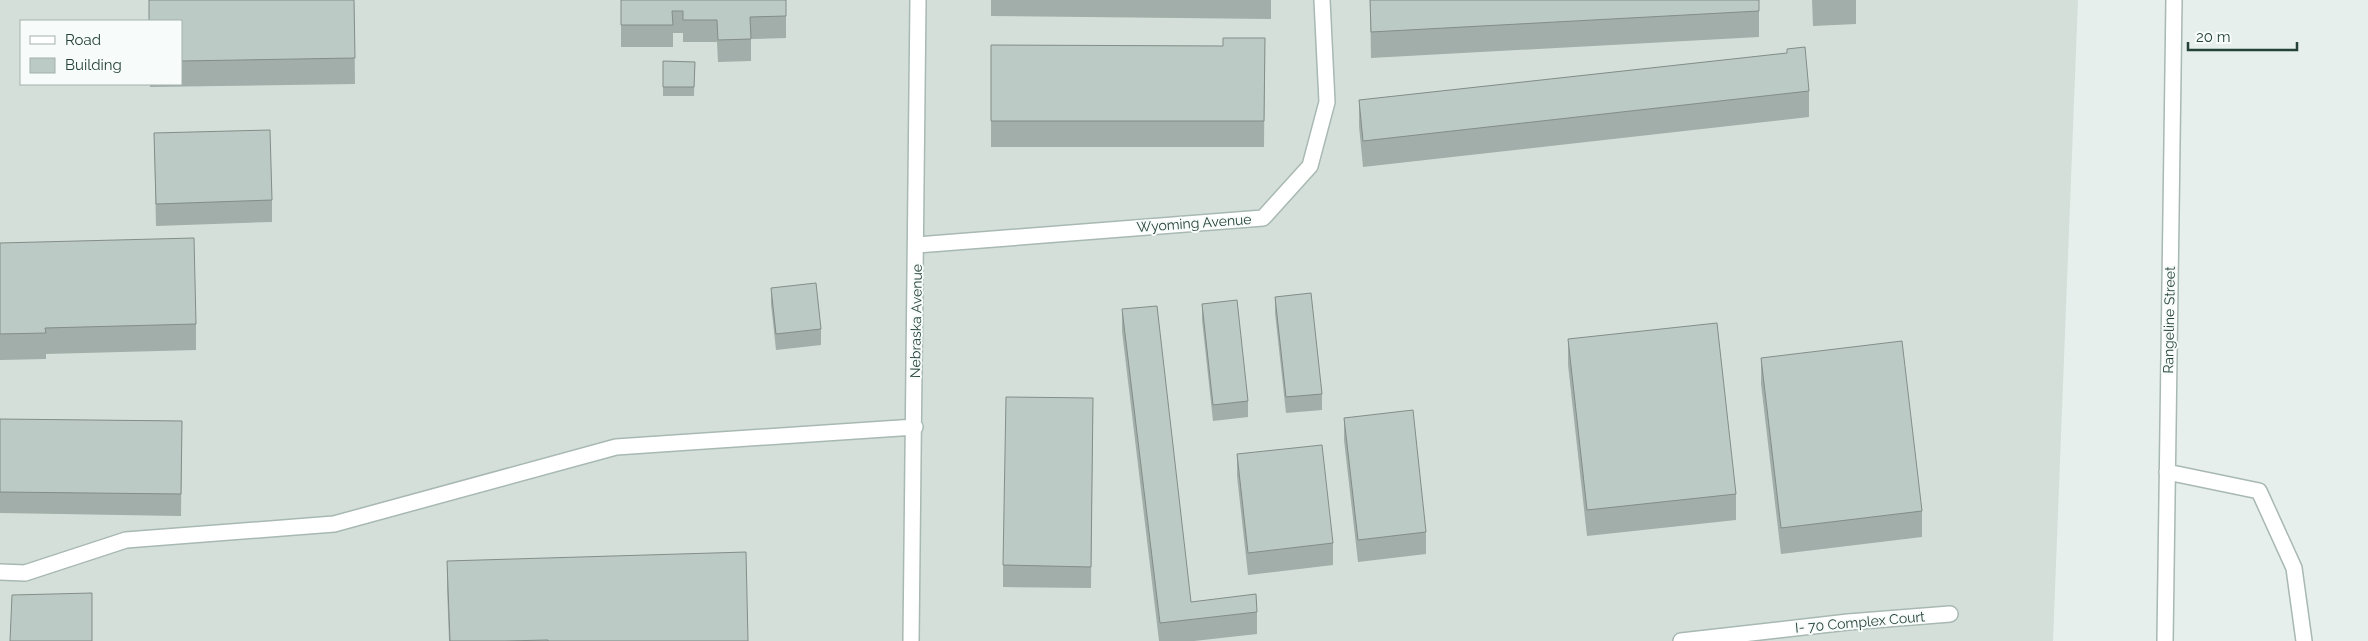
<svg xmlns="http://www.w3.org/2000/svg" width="2368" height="641" font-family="Raleway,sans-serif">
<rect width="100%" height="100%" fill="#e6efeb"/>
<path fill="#d4dfda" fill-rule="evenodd" d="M0,0h2078l-25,641h-2053zM21,21h160v63h-160z"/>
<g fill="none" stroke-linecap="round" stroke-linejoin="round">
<defs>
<path id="minor" d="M917,245l346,-27 47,-52 17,-64 -5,-102
M2167,472l92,19 35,77 10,73
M0,572l25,1 101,-33 208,-16 282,-77 299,-20
M911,641l7,-641
M1681,641l167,-19 102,-8
M2165,641l9,-641"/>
</defs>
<use href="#minor" stroke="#a8b8b2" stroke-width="18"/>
<use href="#minor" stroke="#fff" stroke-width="15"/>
</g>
<path fill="#a1aea9" d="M149,0h205l1,84 -205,3v-3h31v-63h-32z
M621,0h165v38l-35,1v22l-33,1 -1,-20h-34v-9h-10v14h-52z
M991,0h280v19l-280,-3z
M1370,0h389v37l-388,21z
M1812,0h44v24l-43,2z
M1223,38h42l-1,109h-273v-102l232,1z
M1787,49l22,42v26l-446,50 -4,-41v-26l428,-47z
M663,61l32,1 -1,34h-31z
M154,133l118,67v22l-116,4z
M0,243l196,81v26l-150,4v5l-46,1z
M771,288l50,41v16l-45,5 -5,-46z
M1275,297l47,97v16l-36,3 -11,-100z
M1202,304l46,97v16l-35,4 -11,-101z
M1122,309l69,293 66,10v22l-63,7h-35l-37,-310z
M1568,339l168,155v26l-149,16 -19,-171z
M1761,358l161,153v26l-141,17 -20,-170z
M1093,398l-2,190 -88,-1v-22z
M1344,418l82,114v22l-68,8 -14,-122z
M0,419l182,2 -1,95 -181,-3z
M1237,454l96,89v22l-85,10 -11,-99z
M447,561l301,80h-299l-2,-54z"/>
<path fill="#bbcac4" stroke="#838d89" d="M149,0h205l1,58 -174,3v-40h-32z
M621,0h165v16l-36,1 1,22 -33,1 -1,-20h-34v-9h-11l1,14h-52z
M1370,0h389v11l-388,21z
M1223,38h42l-1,83h-273v-76l232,1z
M1805,47l4,44 -446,50 -4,-41 428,-47v-4z
M663,61l32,1 -1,25h-31z
M270,130l2,70 -116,4 -2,-71z
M194,238l2,86 -151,4 1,5 -46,1v-91z
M816,283l5,46 -45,5 -5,-46z
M1311,293l11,101 -36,3 -11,-100z
M1237,300l11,101 -35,4 -11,-101z
M1157,306l34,296 65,-8 1,18 -97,11 -38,-314z
M1717,323l19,171 -149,16 -19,-171z
M1902,341l20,170 -141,17 -20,-170z
M1006,397l87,1 -2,169 -88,-2z
M1413,410l13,122 -68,8 -14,-122z
M0,419l182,2 -1,73 -181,-2z
M1322,445l11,98 -85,10 -11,-99z
M746,552l2,89h-200v-1l-43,1h-55l-3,-80z
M92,593v48h-82l2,-46z"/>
<g text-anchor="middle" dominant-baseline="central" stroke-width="4" stroke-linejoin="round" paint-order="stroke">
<g font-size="14" fill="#24423a" stroke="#f7fbf9">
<text transform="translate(1194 223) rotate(-4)">Wyoming Avenue</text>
<text transform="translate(2169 320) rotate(-89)">Rangeline Street</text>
<text transform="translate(916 321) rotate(-89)">Nebraska Avenue</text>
<text transform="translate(1860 622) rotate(-5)">I- 70 Complex Court</text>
</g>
</g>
<rect x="20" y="20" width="162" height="65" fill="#f7fbf9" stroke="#a3b1ad"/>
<rect x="30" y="36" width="25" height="8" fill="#ffffff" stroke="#a3b1ad"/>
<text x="65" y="45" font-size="15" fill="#24423a">Road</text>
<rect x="30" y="58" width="25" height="15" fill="#bbcac4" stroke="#a3b1ad"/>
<text x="65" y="70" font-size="15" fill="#24423a">Building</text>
<path d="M2188 42v8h109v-8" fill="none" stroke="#24423a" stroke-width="2.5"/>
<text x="2196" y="42" font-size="15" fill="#24423a" stroke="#f7fbf9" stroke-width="4" paint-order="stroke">20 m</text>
</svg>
